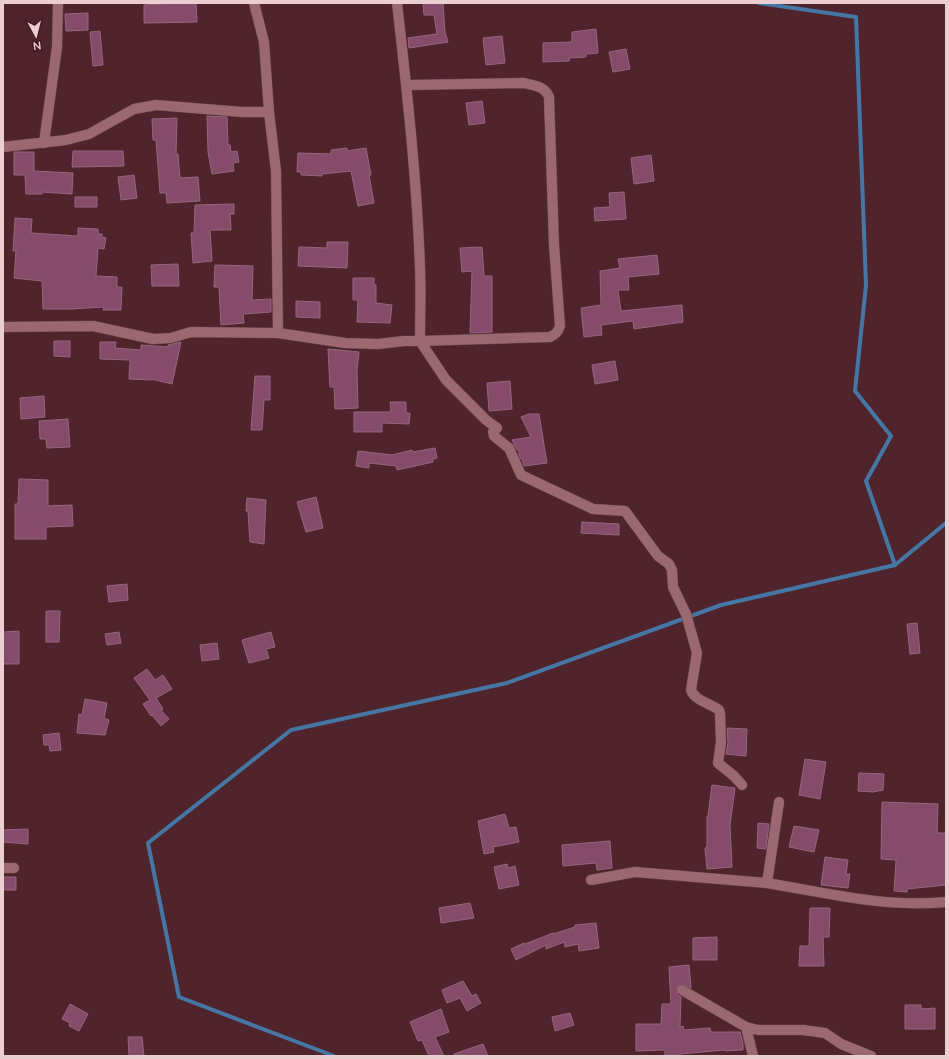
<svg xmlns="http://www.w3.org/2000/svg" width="949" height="1059" font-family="'Nunito Sans',sans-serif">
<rect width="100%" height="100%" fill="#4f242d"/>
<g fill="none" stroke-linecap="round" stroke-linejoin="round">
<path stroke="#4677a4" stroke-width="4" d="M759,3l97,14 10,268 -11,106 36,45 -25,45 29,84
M334,1056l-155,-59 -31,-154 143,-113 216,-47 214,-78 174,-40 51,-42"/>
</g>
<path fill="#854b69" stroke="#94677e" d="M177,3h19l1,19 -53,1v-18z
M423,3h20l2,29 3,10 -39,6 -1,-10 29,-4 -3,-19h-10z
M88,13v17l-22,1 -1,-17z
M596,29l2,24 -12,1v3l-17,1v3l-26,1v-19l29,-1v-10z
M100,31l3,34 -10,1 -3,-34z
M502,36l3,27 -19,2 -3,-27z
M626,49l4,20 -17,3 -4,-20z
M482,101l3,22 -16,2 -3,-22z
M207,116l20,1 1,28h2l1,7 6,-1 2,11 -6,1 1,8 -22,3 -4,-22z
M177,118l-1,36h2l2,24 18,-1 2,24 -33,2 -1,-10h-6l-4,-53h-3l-1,-21z
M347,148v3l19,-3 5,27h-2l5,28 -16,3 -7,-35 -29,3v2l-21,-1v-3h-4l1,-19 33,1v-4z
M73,151h50l1,15 -52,1z
M14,152h20v19l39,2 -1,21 -30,-2v2h-16l-1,-19h-11z
M651,155l3,26 -20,3 -3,-26z
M134,175l3,23 -16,2 -3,-23z
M624,192l2,27 -31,2 -1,-13 16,-1 -1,-14z
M75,197h22v10h-22z
M234,204v10h-4l1,16h-21l2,31 -19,2 -2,-30h3l1,-28z
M15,218l17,1 -1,14 47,3v-8l20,1v5h4v3l4,1 -2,11 -6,-1 -2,28 21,1v10h5l-1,23h-18l1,-3 -33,2h-28l-1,-28 -28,-3 2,-27h-3z
M327,242h21l-1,26 -49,-2 1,-19 28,1z
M482,247l2,29h8v56l-22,1 2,-62 -10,1 -2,-24z
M657,255l2,19 -31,3 1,13h-11l3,21 61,-6 1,17 -49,7 -1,-8 -32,4 1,10 -18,2 -3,-29 20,-3 -1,-34 20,-3 -2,-9z
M178,264l1,22h-27l-1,-21z
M215,265l38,1 -1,34 19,-1v13l-28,2 1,9 -23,2 -2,-38h-5z
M353,278h21v7h2v18l16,2 -2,18 -33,-1 1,-22h-5z
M296,301l24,1v16l-24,-1z
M54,341h16v16l-16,-1z
M100,342h16l-1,6 26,2v-5l27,2v-2l13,-3 -9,42 -21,-5v1l-22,-1 1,-19 -30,-1z
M328,349l31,3 -2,18 1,38 -23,1 -1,-22h-4z
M615,361l3,19 -23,4 -3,-19z
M255,376h15v24h-6l-2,30h-11z
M510,381l2,28 -23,2 -2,-28z
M44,396l1,21 -24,2 -1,-21z
M390,402h16v11h4l-1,11 -27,-1v9h-28v-20h37z
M529,414h10l8,49 -23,3 -2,-7h-1l-2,-4v-5h-2l-5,-10 19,-3 -10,-20z
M68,419l2,28 -23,1 -1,-9h-6l-1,-18z
M435,448l2,10 -4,1v3l-36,8 -1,-4 -27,-3v5l-13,-2 2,-15 34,4 20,-5 1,2z
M19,479l29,1v26l24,-1 1,21 -27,1v12h-31v-35h3z
M316,497l7,31 -17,4 -9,-30z
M247,498l19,2 -2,44 -14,-2 -2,-31h-2z
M582,522l37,2v11l-38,-2z
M127,584l1,16 -19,2 -2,-16z
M46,611h14l-1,31h-13z
M917,623l3,30 -10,1 -3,-30z
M19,631v33h-16v-32z
M119,632l2,11 -14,2 -2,-11z
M271,632l4,15 -9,2 3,9 -20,5 -7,-23z
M217,643l2,16 -17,2 -2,-16z
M147,669l8,11 8,-5 9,14 -16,9 7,11 -2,1 8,9 -8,7 -9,-11 -1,1 -8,-12 7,-4 -16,-22z
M85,699l22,4 -3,15 5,2 -4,15 -28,-2 2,-19 3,1z
M727,728l20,1 -1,27 -20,-2 2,-12z
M59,733l2,17 -11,1 -1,-6h-5l-1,-10z
M805,759l21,3 -6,37 -21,-4z
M859,773l25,1 -1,16 -10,2 -15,-1z
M712,785l23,3 -5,37 2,42 -25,2 -2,-21 2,-1v-31h1z
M882,802l56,2 -1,29h9v52l-39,4v3l-13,-1 2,-31 -15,-1z
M505,814l4,14 7,-1 3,15 -26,5 1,5 -10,2 -6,-33z
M758,823l11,1 -3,25 -9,-1z
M794,826l25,4 -5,22 -25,-5z
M28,829v15l-25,-2v-12z
M610,841l2,27 -15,2 -1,-7 -33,3 -1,-21z
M825,857l23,3 -2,14h4l-2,14 -27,-3z
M507,864l1,4 7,-2 4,19 -20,4 -5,-22z
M3,877h13v13h-13z
M470,903l4,15 -33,5 -2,-15z
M810,908h20l-1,29h-6l1,29h-25l1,-20h9z
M596,923l3,25 -20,3 -1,-7 -13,3 -1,-5 -18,7v-4l-30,15 -5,-11 13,-6 1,1 28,-11v1l22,-7v-2z
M717,937v23h-24v-22z
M689,965l2,23 -9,-4 -4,1 -2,5 1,4 4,3 -1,30 3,-1 1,4 26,-2 1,4h29l3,11v7l-18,1v-1l-45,4v2h-15v-6l-29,1v-27h25l1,-20h9l-2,-37z
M463,981l9,15 4,-2 5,9 -14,8 -7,-13 -13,5 -5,-13z
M70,1004l18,10 -9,17 -10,-5 1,-3 -8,-4z
M905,1005h16v4l14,-1v21h-30z
M441,1009l8,23 -14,5 9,19h-15l-7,-16 -4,1 -8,-19z
M570,1013l4,12 -19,6 -3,-14z
M128,1037h14l2,19h-15z
M483,1044l5,12h-34v-2z"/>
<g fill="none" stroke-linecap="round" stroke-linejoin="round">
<defs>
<path id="minor" d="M254,3l10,39 5,70 7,59 2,162
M397,3c10,88 20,177 23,265 1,24 0,49 0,73l130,-4c6,-3 8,-5 10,-11l-6,-81 -5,-148c-4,-11 -16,-12 -26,-14l-117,2
M44,143l13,-96 1,-44
M3,147l63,-7 23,-6 45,-25 22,-4 86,7h27
M3,327l90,-1 60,13 18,-1 20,-6 87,1 67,10 33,1 26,-3h16l26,39 40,40 11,8 -4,4 1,4 15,12 12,27 72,34 32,2 33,45 11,8 3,6 1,17 13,27 11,39 -6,37c4,11 19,13 28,20l1,3 1,29 -3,21 16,13 8,9
M3,868h11
M591,880l44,-8 132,11 12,-81
M767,883c59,10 119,25 179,19
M682,990l64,37 12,3h45l22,3 16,11 30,12
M746,1027l7,29"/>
</defs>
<use href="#minor" stroke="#66414a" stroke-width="11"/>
<use href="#minor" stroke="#9b6871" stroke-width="10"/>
</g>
<rect width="949" height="1059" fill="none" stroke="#eaced2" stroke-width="8"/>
<g transform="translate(36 36) rotate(173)" stroke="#441a23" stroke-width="3" paint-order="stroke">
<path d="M0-3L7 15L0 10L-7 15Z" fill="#eaced2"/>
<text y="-6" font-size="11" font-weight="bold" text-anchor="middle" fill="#eaced2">N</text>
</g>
</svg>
